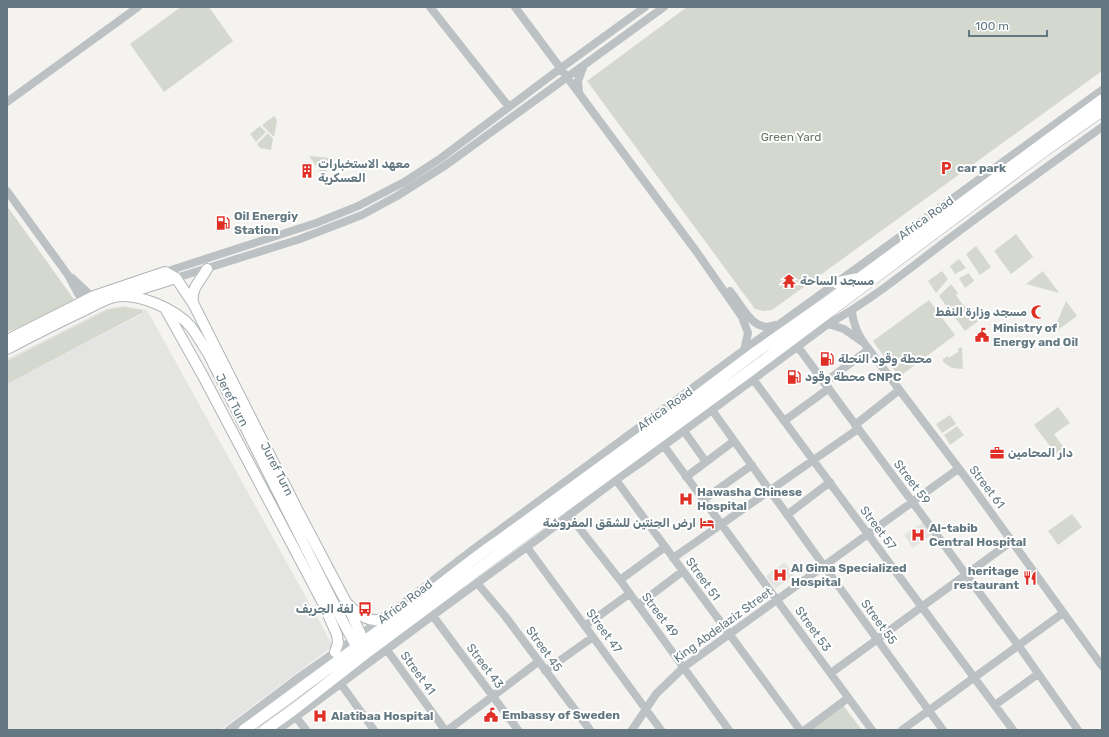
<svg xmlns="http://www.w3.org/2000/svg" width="1109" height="737" font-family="Rubik,Cairo,sans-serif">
<rect width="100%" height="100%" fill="#f4f3ef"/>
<path fill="#e4e4e3" d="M123,306l24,4 186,336 -113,84h-213v-346l135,-70 -35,-4 -100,51v-2l99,-50z
M923,522l9,12 -19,14 -9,-13z
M785,562l9,13 -19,14 -9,-13z"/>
<path fill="#d4d8ce" d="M181,7h28l24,34 -69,51 -34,-48z
M687,7h415v64l-330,239 -9,1 -8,-2 -168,-228z
M274,116l3,4 -3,17 -12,-12z
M260,126l6,6 -10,10 -6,-8z
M268,133l5,6 -2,11 -11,-2 -3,-4z
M309,156l20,2 -2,12 -5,4z
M7,206l71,99 -71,27z
M1016,234l17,23 -22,17 -17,-23z
M976,246l15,21 -11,8 -14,-21z
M959,259l7,9 -11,6 -5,-8z
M942,271l6,8 -12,14 -8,-12z
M1043,271l16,22 -33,-9z
M969,273l5,8 -9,7 -6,-10z
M951,284l7,9 -2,2c7,11 13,17 26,19 -2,8 -11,12 -17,17l-26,-35z
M929,300l26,35 -56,42 -26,-36z
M1066,301l11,15 -25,18z
M123,307l19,3v3l-135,71v-23l100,-51z
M960,347l2,1 1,21 -11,-1 -9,-6v-3l5,-3 1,2 10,-7 -1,-2z
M1058,407l12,16 -16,11 10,14 -8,6 -22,-29z
M950,415l6,9 -14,9 -6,-9z
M957,426l7,9 -14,10 -6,-10z
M1072,514l10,13 -24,18 -10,-14z
M843,705l19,25h-51z"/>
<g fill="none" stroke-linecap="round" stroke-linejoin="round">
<defs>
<path id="major" d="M122,295l54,-17
M193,303c-2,-16 7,-21 14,-34
M166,310l37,66 121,229 13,30 1,8 -3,9
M7,340l87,-44 71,-24 11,6 18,27 104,206 47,89 16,35 8,13
M7,349c25,-13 50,-26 76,-38 10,-5 20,-11 31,-14 23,-5 62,12 77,30 6,8 11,17 17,26l134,267 18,33
M349,605c8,9 23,20 35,13"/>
<path id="highway" d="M837,283l19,-4
M244,730c59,-43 118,-86 176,-130 28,-20 54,-43 83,-62l154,-112 99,-74 77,-54 269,-198
M265,730l28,-20 77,-60 121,-90 256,-187 300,-224 55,-38"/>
</defs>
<use href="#major" stroke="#afb5b7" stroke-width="12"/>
<use href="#highway" stroke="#afb4b6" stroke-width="12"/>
<path stroke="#bcc1c3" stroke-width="8" d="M430,7l79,100
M515,7l181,244 46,66 6,16 -4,17
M579,92l-1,-11 6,-16
M7,102l131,-95
M7,191l61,84 9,17 3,4 7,3
M165,272l151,-49 42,-17 46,-24 37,-24 120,-90 84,-61
M72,278l16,15 6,3
M176,278l124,-39 62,-24 35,-19 49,-31 218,-158
M730,291c12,14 23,43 45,34
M852,311c1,13 5,22 12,32l102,135 136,188
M828,324l16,5 17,12
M798,347l220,298 60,85
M753,379l260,351
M824,383l44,-33
M712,410l112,156 119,164
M784,421l44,-32
M855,425l43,-34
M684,431l22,31
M664,446l208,284
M686,477l48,-36
M616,480l184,250
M703,500l49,-35
M569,515l51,65 109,150
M787,515l43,-33
M527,547l134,183
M673,558l185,-129
M620,580l45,-33
M477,583l28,33 85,114
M638,605l45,-34
M433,616l85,114
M585,626l44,-32
M387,650l58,80
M545,671l48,-34
M831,673l181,-132
M341,684l33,46
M995,705l43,-31
M296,717l10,13
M229,730l69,-52 86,-60 87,-67 292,-215 339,-246
M278,730c83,-61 165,-123 249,-183 38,-27 73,-57 112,-83l189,-140c44,-24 82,-56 122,-86 50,-38 101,-74 152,-111
M448,730l90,-68
M632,730l24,-36 28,-27 274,-198
M805,730l43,-32
M902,730l161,-117"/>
<use href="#major" stroke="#fff" stroke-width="10"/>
<use href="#highway" stroke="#fff" stroke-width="11"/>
</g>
<defs>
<symbol id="parking-bare" viewBox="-9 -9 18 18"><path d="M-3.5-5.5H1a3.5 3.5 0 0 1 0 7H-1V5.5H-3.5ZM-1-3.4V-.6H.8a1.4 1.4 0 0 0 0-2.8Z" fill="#df2e24" stroke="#fff" stroke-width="2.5" paint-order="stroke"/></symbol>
<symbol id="building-bare" viewBox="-9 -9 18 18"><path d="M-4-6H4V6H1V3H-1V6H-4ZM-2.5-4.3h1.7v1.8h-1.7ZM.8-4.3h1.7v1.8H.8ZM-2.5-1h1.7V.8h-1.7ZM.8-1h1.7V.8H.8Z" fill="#df2e24" stroke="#fff" stroke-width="2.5" paint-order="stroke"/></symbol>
<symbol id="fuel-bare" viewBox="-9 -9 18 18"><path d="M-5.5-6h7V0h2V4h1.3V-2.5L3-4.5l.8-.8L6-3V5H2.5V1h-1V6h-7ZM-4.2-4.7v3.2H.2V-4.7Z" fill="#df2e24" stroke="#fff" stroke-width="2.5" paint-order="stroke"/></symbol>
<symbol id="temple-bare" viewBox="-9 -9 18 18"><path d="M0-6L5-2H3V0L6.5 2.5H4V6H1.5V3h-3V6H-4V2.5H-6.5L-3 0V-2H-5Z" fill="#df2e24" stroke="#fff" stroke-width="2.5" paint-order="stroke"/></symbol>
<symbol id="mosque-bare" viewBox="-9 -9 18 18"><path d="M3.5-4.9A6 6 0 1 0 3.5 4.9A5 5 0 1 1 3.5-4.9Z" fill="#df2e24" stroke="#fff" stroke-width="2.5" paint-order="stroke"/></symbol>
<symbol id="civic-bare" viewBox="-9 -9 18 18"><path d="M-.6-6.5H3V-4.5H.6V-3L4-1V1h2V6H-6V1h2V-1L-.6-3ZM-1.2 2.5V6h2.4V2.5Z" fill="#df2e24" stroke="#fff" stroke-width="2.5" paint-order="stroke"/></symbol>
<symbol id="office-bare" viewBox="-9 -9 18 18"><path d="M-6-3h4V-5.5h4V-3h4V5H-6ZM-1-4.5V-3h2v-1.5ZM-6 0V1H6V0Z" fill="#df2e24" stroke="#fff" stroke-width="2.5" paint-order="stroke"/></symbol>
<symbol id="hospital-bare" viewBox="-9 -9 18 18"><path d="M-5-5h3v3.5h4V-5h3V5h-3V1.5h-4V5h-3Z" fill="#df2e24" stroke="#fff" stroke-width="2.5" paint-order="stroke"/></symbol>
<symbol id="hotel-bare" viewBox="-9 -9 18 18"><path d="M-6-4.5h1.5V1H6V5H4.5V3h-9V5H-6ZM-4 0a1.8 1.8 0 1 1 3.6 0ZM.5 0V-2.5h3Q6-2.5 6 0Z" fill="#df2e24" stroke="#fff" stroke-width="2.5" paint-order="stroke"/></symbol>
<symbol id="restaurant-bare" viewBox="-9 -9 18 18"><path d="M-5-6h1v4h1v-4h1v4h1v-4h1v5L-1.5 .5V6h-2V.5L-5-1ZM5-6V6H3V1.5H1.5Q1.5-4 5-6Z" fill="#df2e24" stroke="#fff" stroke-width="2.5" paint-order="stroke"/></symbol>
<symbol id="bus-bare" viewBox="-9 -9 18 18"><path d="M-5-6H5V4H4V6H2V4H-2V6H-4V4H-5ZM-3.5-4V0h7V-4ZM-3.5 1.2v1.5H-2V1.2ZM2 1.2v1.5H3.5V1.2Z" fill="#df2e24" stroke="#fff" stroke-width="2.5" paint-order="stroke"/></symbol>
</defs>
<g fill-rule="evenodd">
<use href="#parking-bare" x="936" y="158" width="20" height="20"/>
<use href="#building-bare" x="297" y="161" width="20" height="20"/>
<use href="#fuel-bare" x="213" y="213" width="20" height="20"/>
<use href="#temple-bare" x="779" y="271" width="20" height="20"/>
<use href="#mosque-bare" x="1028" y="302" width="20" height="20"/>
<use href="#civic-bare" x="972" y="325" width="20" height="20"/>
<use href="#fuel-bare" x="817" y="349" width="20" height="20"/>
<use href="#fuel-bare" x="784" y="367" width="20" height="20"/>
<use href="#office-bare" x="987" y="443" width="20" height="20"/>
<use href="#hospital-bare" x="676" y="489" width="20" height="20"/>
<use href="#hotel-bare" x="697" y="513" width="20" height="20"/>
<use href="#hospital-bare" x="908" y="525" width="20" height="20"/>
<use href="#hospital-bare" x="770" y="565" width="20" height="20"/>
<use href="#restaurant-bare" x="1020" y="568" width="20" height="20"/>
<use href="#bus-bare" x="355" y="599" width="20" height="20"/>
<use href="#civic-bare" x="481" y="705" width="20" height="20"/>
<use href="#hospital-bare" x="310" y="706" width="20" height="20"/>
</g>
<g text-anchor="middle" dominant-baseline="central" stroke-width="4" stroke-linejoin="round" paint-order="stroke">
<g font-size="12" fill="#6a7762" stroke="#fff">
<text x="791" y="137">Green Yard</text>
</g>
<g font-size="12" font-weight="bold" fill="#637880" stroke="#fff" text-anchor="start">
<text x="318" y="164">معهد الاستخبارات<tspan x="318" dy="14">العسكرية</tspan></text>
<text x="957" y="168">car park</text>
<text x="234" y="216">Oil Energiy<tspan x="234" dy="14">Station</tspan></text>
<text x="800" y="281">مسجد الساحة</text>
<text x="1027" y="312" text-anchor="end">مسجد وزارة النفط</text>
<text x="993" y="328">Ministry of<tspan x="993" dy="14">Energy and Oil</tspan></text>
<text x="838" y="359">محطة وقود النحلة</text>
<text x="805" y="377">محطة وقود CNPC</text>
<text x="1008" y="453">دار المحامين</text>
<text x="697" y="492">Hawasha Chinese<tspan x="697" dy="14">Hospital</tspan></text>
<text x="696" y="523" text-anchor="end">ارض الجنتين للشقق المفروشة</text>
<text x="929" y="528">Al-tabib<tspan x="929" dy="14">Central Hospital</tspan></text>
<text x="791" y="568">Al Gima Specialized<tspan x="791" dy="14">Hospital</tspan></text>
<text x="1019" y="571" text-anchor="end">heritage<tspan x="1019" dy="14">restaurant</tspan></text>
<text x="354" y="609" text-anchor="end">لفة الجريف</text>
<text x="502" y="715">Embassy of Sweden</text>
<text x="331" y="716">Alatibaa Hospital</text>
</g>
<g font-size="12" fill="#637880" stroke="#fff">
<text transform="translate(926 218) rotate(-36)">Africa Road</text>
<text transform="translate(232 400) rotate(63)">Jeref Turn</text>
<text transform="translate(665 409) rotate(-36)">Africa Road</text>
<text transform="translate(277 469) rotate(63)">Juref Turn</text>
<text transform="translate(912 482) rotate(53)">Street 59</text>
<text transform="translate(987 487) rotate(53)">Street 61</text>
<text transform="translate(878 528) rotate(53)">Street 57</text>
<text transform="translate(703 579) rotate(54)">Street 51</text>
<text transform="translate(405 602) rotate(-37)">Africa Road</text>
<text transform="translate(660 615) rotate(53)">Street 49</text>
<text transform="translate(879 622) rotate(54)">Street 55</text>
<text transform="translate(723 625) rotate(-36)">King Abdelaziz Street</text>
<text transform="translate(813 629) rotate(54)">Street 53</text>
<text transform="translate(604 631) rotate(54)">Street 47</text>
<text transform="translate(544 649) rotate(54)">Street 45</text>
<text transform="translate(485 666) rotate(53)">Street 43</text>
<text transform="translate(418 673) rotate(54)">Street 41</text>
</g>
</g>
<rect width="1109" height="737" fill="none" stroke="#637880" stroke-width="16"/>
<path d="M969 30v6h78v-6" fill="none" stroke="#637880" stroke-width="2"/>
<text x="975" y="30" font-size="12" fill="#637880" stroke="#ffffff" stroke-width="3" paint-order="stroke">100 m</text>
</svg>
